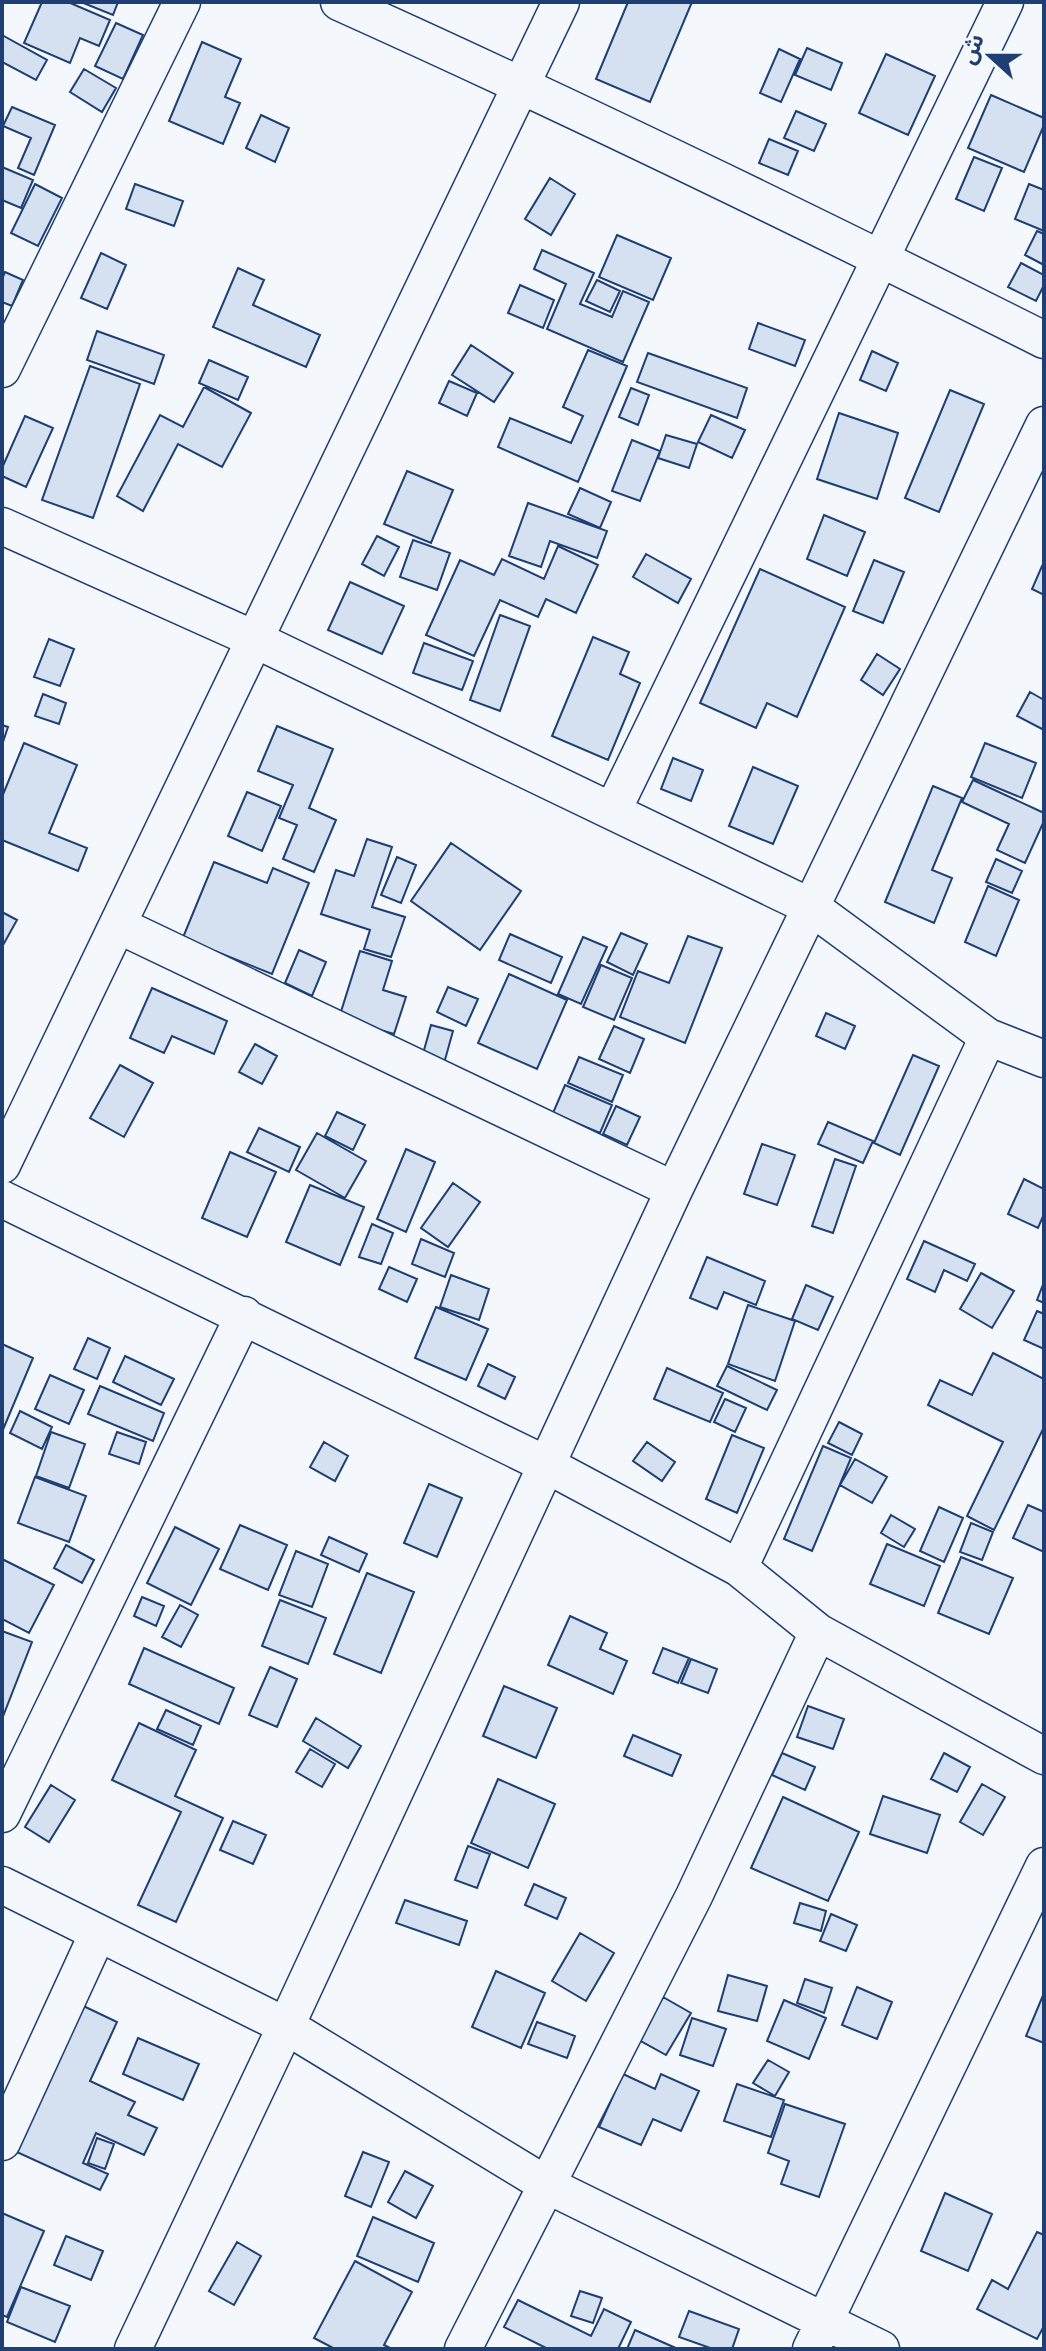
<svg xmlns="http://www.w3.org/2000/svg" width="1046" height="2351" font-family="Lora,'Noto Sans Arabic',serif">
<rect width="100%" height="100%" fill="#f4f7fb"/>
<path fill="#d5e0f0" stroke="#1d3f73" stroke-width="2" d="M42,2h26l42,18 -11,26 -19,-8 -10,25 -46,-20z
M81,2h37l-5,13z
M628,2h64l-42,100 -54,-23z
M116,23l27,12 -20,44 -28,-13z
M2,35l45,25 -11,20 -34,-18z
M202,42l39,17 -16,38 15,6 -17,41 -54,-23z
M807,48l35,15 -11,27 -36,-15z
M779,49l21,10 -19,43 -21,-9z
M886,54l49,22 -27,59 -49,-22z
M84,69l32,19 -14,24 -32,-20z
M991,95l53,23v7l-20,47 -56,-24z
M12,107l43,18 -21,50 -16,-7 13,-30 -28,-12z
M796,111l30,13 -12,27 -30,-13z
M261,115l28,13 -14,34 -29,-14z
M769,139l29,12 -10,24 -29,-12z
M974,157l28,11 -18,43 -28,-12z
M2,167l31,13 -12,28 -19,-8z
M550,178l25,16 -24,41 -26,-16z
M35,184l27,14 -24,48 -27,-13z
M135,184l48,17 -9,25 -48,-17z
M1029,184l15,6v41l-29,-12z
M1037,231l7,3v31l-19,-10z
M617,235l54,23 -18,42 -54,-23z
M542,250l52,23 -14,31 32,13 11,-26 26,11 -26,60 -76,-33 19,-45 -32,-15z
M101,253l25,12 -19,44 -26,-11z
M1021,263l23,12v10l-8,16 -28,-14z
M238,268l26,12 -11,25 67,30 -14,32 -93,-40z
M5,272l18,8 -11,26 -10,-4v-23z
M597,280l23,11 -10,21 -24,-11z
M520,285l34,15 -11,28 -35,-15z
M758,323l47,17 -10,26 -46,-17z
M97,331l67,24 -10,29 -67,-24z
M471,345l42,28 -19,29 -42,-27z
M588,350l39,16 -49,116 -80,-35 12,-29 61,25 12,-27 -20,-9z
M872,351l26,12 -12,28 -26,-11z
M648,353l99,35 -10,30 -100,-36z
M209,360l39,17 -10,23 -39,-17z
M90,366l50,18 -47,134 -51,-18z
M449,381l28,12 -10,23 -28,-13z
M204,387l47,26 -29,54 -44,-23 -35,67 -26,-15 43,-81 23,12z
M631,388l18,7 -11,30 -19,-8z
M950,390l34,14 -45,108 -34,-14z
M839,413l59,20 -21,66 -60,-20z
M711,415l34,15 -13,28 -34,-16z
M25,416l28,12 -27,59 -24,-11v-8z
M666,435l31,9 -8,24 -31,-10z
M632,440l28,11 -20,50 -28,-10z
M407,471l46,19 -22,53 -47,-19z
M580,488l31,14 -11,26 -32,-14z
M528,503l79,28 -10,27 -47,-17 -9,26 -32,-11z
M824,515l41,17 -18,44 -40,-17z
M377,536l22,11 -15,29 -22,-12z
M413,540l37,13 -13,37 -37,-13z
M558,546l40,19 -22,48 -30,-14 -8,18 -38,-17 -26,56 -48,-21 34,-75 34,15 8,-16 42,20z
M646,554l45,25 -13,24 -45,-26z
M874,560l30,12 -21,51 -30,-12z
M1042,566l2,1v28l-12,-6z
M760,569l85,38 -48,110 -30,-14 -11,25 -56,-25z
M350,582l54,24 -22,48 -54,-24z
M500,615l30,11 -30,85 -30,-11z
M593,637l36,15 -9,22 20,9 -32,77 -56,-24z
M49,639l25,10 -14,37 -26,-9z
M424,643l49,18 -11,29 -49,-17z
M877,654l23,15 -17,26 -22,-15z
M1030,692l14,8v30l-27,-14z
M43,694l23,9 -7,21 -24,-8z
M2,725l6,2 -6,18z
M277,726l56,23 -24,59 27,12 -22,52 -31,-13 14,-34 -18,-7 14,-33 -35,-14z
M24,743l53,22 -28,68 38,15 -9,23 -76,-31v-43z
M985,743l51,20 -14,35 -51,-21z
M673,758l30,12 -12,31 -30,-12z
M753,767l45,19 -25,58 -44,-18z
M973,780l71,33v8l-19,42 -28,-13 12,-26 -47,-22z
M933,786l29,12 -30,72 20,8 -18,45 -49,-21z
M247,792l34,14 -19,45 -34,-15z
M367,839l25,8 -20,60 33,10 -14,40 -27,-8 6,-19 -49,-16 15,-44 18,6z
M451,843l70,48 -41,59 -69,-49z
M397,857l19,8 -15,38 -20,-8z
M996,859l26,12 -10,22 -26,-11z
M214,862l53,21 6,-15 36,15 -37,91 -57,-23 -6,14 -32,-13z
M988,886l31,14 -23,56 -31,-14z
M2,912l15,8 -15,27z
M621,933l26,11 -14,31 -26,-13z
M510,934l52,23 -11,26 -52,-23z
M688,936l34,12 -37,95 -65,-26 18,-46 31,12z
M583,937l24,10 -26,57 -23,-10z
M299,950l27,12 -14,34 -27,-13z
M360,951l32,10 -9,29 23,7 -12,37 -55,-16z
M601,965l31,13 -18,42 -31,-13z
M509,974l58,26 -30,69 -59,-26z
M448,987l30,12 -12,27 -29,-14z
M152,988l75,33 -13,33 -42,-18 -8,17 -34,-15z
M826,1013l29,13 -10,23 -29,-13z
M431,1025l22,6 -10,36 -22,-6z
M614,1026l30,13 -14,34 -31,-14z
M255,1044l22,12 -15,28 -23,-12z
M913,1055l26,11 -39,89 -26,-12z
M579,1057l44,18 -11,27 -44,-19z
M120,1065l33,18 -29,54 -34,-19z
M565,1085l47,20 -12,28 -47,-20z
M616,1106l24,11 -13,28 -24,-11z
M337,1112l28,13 -12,25 -28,-14z
M828,1122l45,19 -10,22 -45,-19z
M259,1128l41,19 -11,25 -42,-20z
M317,1133l49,28 -21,37 -49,-28z
M762,1144l33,11 -18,50 -33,-11z
M406,1149l29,13 -29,70 -29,-13z
M230,1152l46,20 -29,65 -45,-19z
M835,1159l21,7 -23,67 -21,-7z
M1024,1179l20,10v25l-6,14 -30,-14z
M453,1183l27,19 -32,45 -27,-19z
M310,1185l54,22 -24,58 -54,-23z
M372,1224l21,9 -12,31 -22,-7z
M421,1239l33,14 -9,24 -33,-13z
M924,1241l51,23 -8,17 -23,-11 -9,22 -28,-13z
M707,1257l58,24 -9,24 -32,-13 -7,17 -27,-11z
M389,1267l28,12 -10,23 -28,-13z
M981,1273l33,18 -22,37 -32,-19z
M451,1275l38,14 -10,31 -39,-13z
M1044,1282v21l-7,-3z
M806,1285l27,12 -15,33 -26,-11z
M748,1305l47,16 -20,60 -47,-17z
M436,1307l52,22 -22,51 -51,-22z
M1037,1311l7,3v35l-20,-9z
M88,1338l22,10 -13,31 -23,-10z
M2,1344l31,14 -31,74z
M993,1353l51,26v48l-50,103 -27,-14 36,-74 -75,-37 12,-25 32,15z
M125,1356l49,23 -13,26 -48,-23z
M488,1364l27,13 -10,22 -27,-13z
M727,1366l50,24 -10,20 -50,-24z
M667,1368l56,25 -13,29 -56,-23z
M50,1375l34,15 -15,34 -34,-15z
M100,1386l64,27 -11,28 -65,-27z
M725,1399l21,9 -11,24 -21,-10z
M20,1411l32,16 -10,22 -32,-16z
M839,1422l23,12 -10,21 -24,-12z
M51,1432l34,12 -16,44 -33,-12z
M117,1432l29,10 -7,22 -30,-10z
M732,1435l32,13 -27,65 -31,-14z
M324,1442l24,14 -13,25 -25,-14z
M647,1442l28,20 -13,19 -29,-20z
M823,1446l28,12 -39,93 -28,-12z
M855,1459l32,18 -15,26 -32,-18z
M35,1477l51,19 -17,46 -51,-19z
M429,1484l33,14 -25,59 -33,-14z
M1028,1505l16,7v40l-31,-14z
M939,1507l24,11 -19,44 -24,-11z
M891,1515l24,14 -11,18 -23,-14z
M971,1523l22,9 -11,28 -22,-8z
M240,1525l47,20 -19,45 -48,-21z
M175,1527l44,22 -28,56 -44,-22z
M329,1537l38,17 -8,18 -38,-17z
M887,1544l53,22 -16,40 -54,-22z
M66,1545l28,15 -12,23 -28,-15z
M296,1551l32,13 -16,43 -33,-12z
M961,1557l52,21 -24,56 -51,-21z
M2,1559l52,26 -25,48 -27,-14z
M367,1573l47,19 -33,81 -47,-19z
M142,1597l22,9 -8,20 -22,-10z
M280,1600l46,18 -18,46 -46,-18z
M180,1605l18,10 -17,32 -19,-10z
M570,1616l37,17 -7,16 27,12 -14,33 -65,-29z
M2,1631l30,11 -30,77z
M144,1648l90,40 -15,36 -90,-40z
M663,1648l26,10 -11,25 -25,-10z
M691,1659l26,10 -9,24 -27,-10z
M270,1667l27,12 -20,48 -28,-12z
M504,1686l53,22 -21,50 -53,-22z
M808,1706l36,13 -11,30 -36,-12z
M166,1710l35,16 -8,19 -36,-16z
M316,1718l45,28 -13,22 -45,-27z
M139,1723l57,27 -21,46 48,22 -47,104 -38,-17 43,-93 -69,-32z
M633,1735l48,20 -9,21 -48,-20z
M310,1749l25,15 -13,23 -26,-15z
M782,1753l33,14 -10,23 -33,-15z
M944,1753l26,14 -13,25 -26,-13z
M498,1779l57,25 -27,64 -57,-25z
M982,1784l23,13 -22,38 -23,-13z
M51,1785l24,15 -26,42 -24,-15z
M883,1796l57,19 -13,38 -57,-19z
M783,1797l76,35 -31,69 -77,-33z
M233,1821l33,14 -13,29 -33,-14z
M468,1846l22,8 -13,34 -22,-8z
M534,1884l32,14 -9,21 -32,-14z
M405,1900l62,21 -8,24 -63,-22z
M800,1903l26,8 -5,20 -27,-8z
M831,1914l26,11 -11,26 -26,-10z
M580,1933l34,20 -28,48 -34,-20z
M496,1971l49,22 -24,55 -49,-21z
M728,1975l39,11 -10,35 -39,-10z
M805,1979l27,9 -8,25 -27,-10z
M857,1987l35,15 -15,37 -35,-14z
M1044,1993v50l-18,-7z
M663,1997l28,16 -25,42 -27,-15z
M784,2000l42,18 -17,41 -42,-18z
M75,2002l42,20 -27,59 45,21 -7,13 29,13 -13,27 -48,-22 -13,30 25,11 -8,16 -92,-42z
M692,2018l34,11 -13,37 -33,-11z
M537,2022l38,14 -8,22 -39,-14z
M138,2038l61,26 -16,36 -60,-26z
M768,2060l21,12 -14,24 -22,-13z
M623,2074l32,15 6,-15 38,17 -18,40 -28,-12 -12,26 -42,-18z
M737,2084l47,16 -13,37 -47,-16z
M785,2104l60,20 -26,73 -38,-13 8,-23 -21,-8z
M97,2138l17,6 -9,25 -17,-6z
M363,2152l26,10 -18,45 -26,-11z
M405,2171l28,15 -17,32 -28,-16z
M945,2193l47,21 -24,57 -47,-20z
M2,2213l42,18 -37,86 -5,-2z
M373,2217l61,26 -16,39 -61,-26z
M1037,2232l7,3v91l-7,13 -60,-30 15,-29 16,9z
M66,2236l37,15 -12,29 -37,-15z
M237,2242l24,14 -27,49 -25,-14z
M355,2261l57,31 -28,53 8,4h-57l-21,-11z
M21,2287l49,19 -15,36 -48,-20z
M580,2291l22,7 -9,25 -22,-7z
M518,2300l73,36 13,-27 27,13 -13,27h-70l-44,-22z
M689,2311l50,18 -7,20h-19l-34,-12z
M635,2330l43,19h-51z"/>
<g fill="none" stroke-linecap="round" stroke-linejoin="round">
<defs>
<path id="minor" d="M339,2c238,107 472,221 705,338
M2,369l180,-367
M2,526l252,113 557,268 177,130 56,22
M613,810l392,-808
M118,925l556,265
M2,1165l559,-1163
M2,1199l543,265 194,104 79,64 226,124
M739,1568l249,-531
M2,1814l242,-499
M2,1885l284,141 261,159 334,164
M2,2142l96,-209
M133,2349l153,-323 388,-836 370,-765
M463,2349l231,-453 124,-264
M811,2349l233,-483"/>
</defs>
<use href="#minor" stroke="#1d3f73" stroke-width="39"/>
<use href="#minor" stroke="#f4f7fb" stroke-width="36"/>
</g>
<rect width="1046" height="2351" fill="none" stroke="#1d3f73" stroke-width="8"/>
<g transform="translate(990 56) rotate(291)" stroke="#f4f7fb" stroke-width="6" paint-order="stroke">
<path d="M0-6L14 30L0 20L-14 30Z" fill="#1d3f73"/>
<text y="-12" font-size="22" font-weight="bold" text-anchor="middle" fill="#1d3f73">ش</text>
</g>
</svg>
